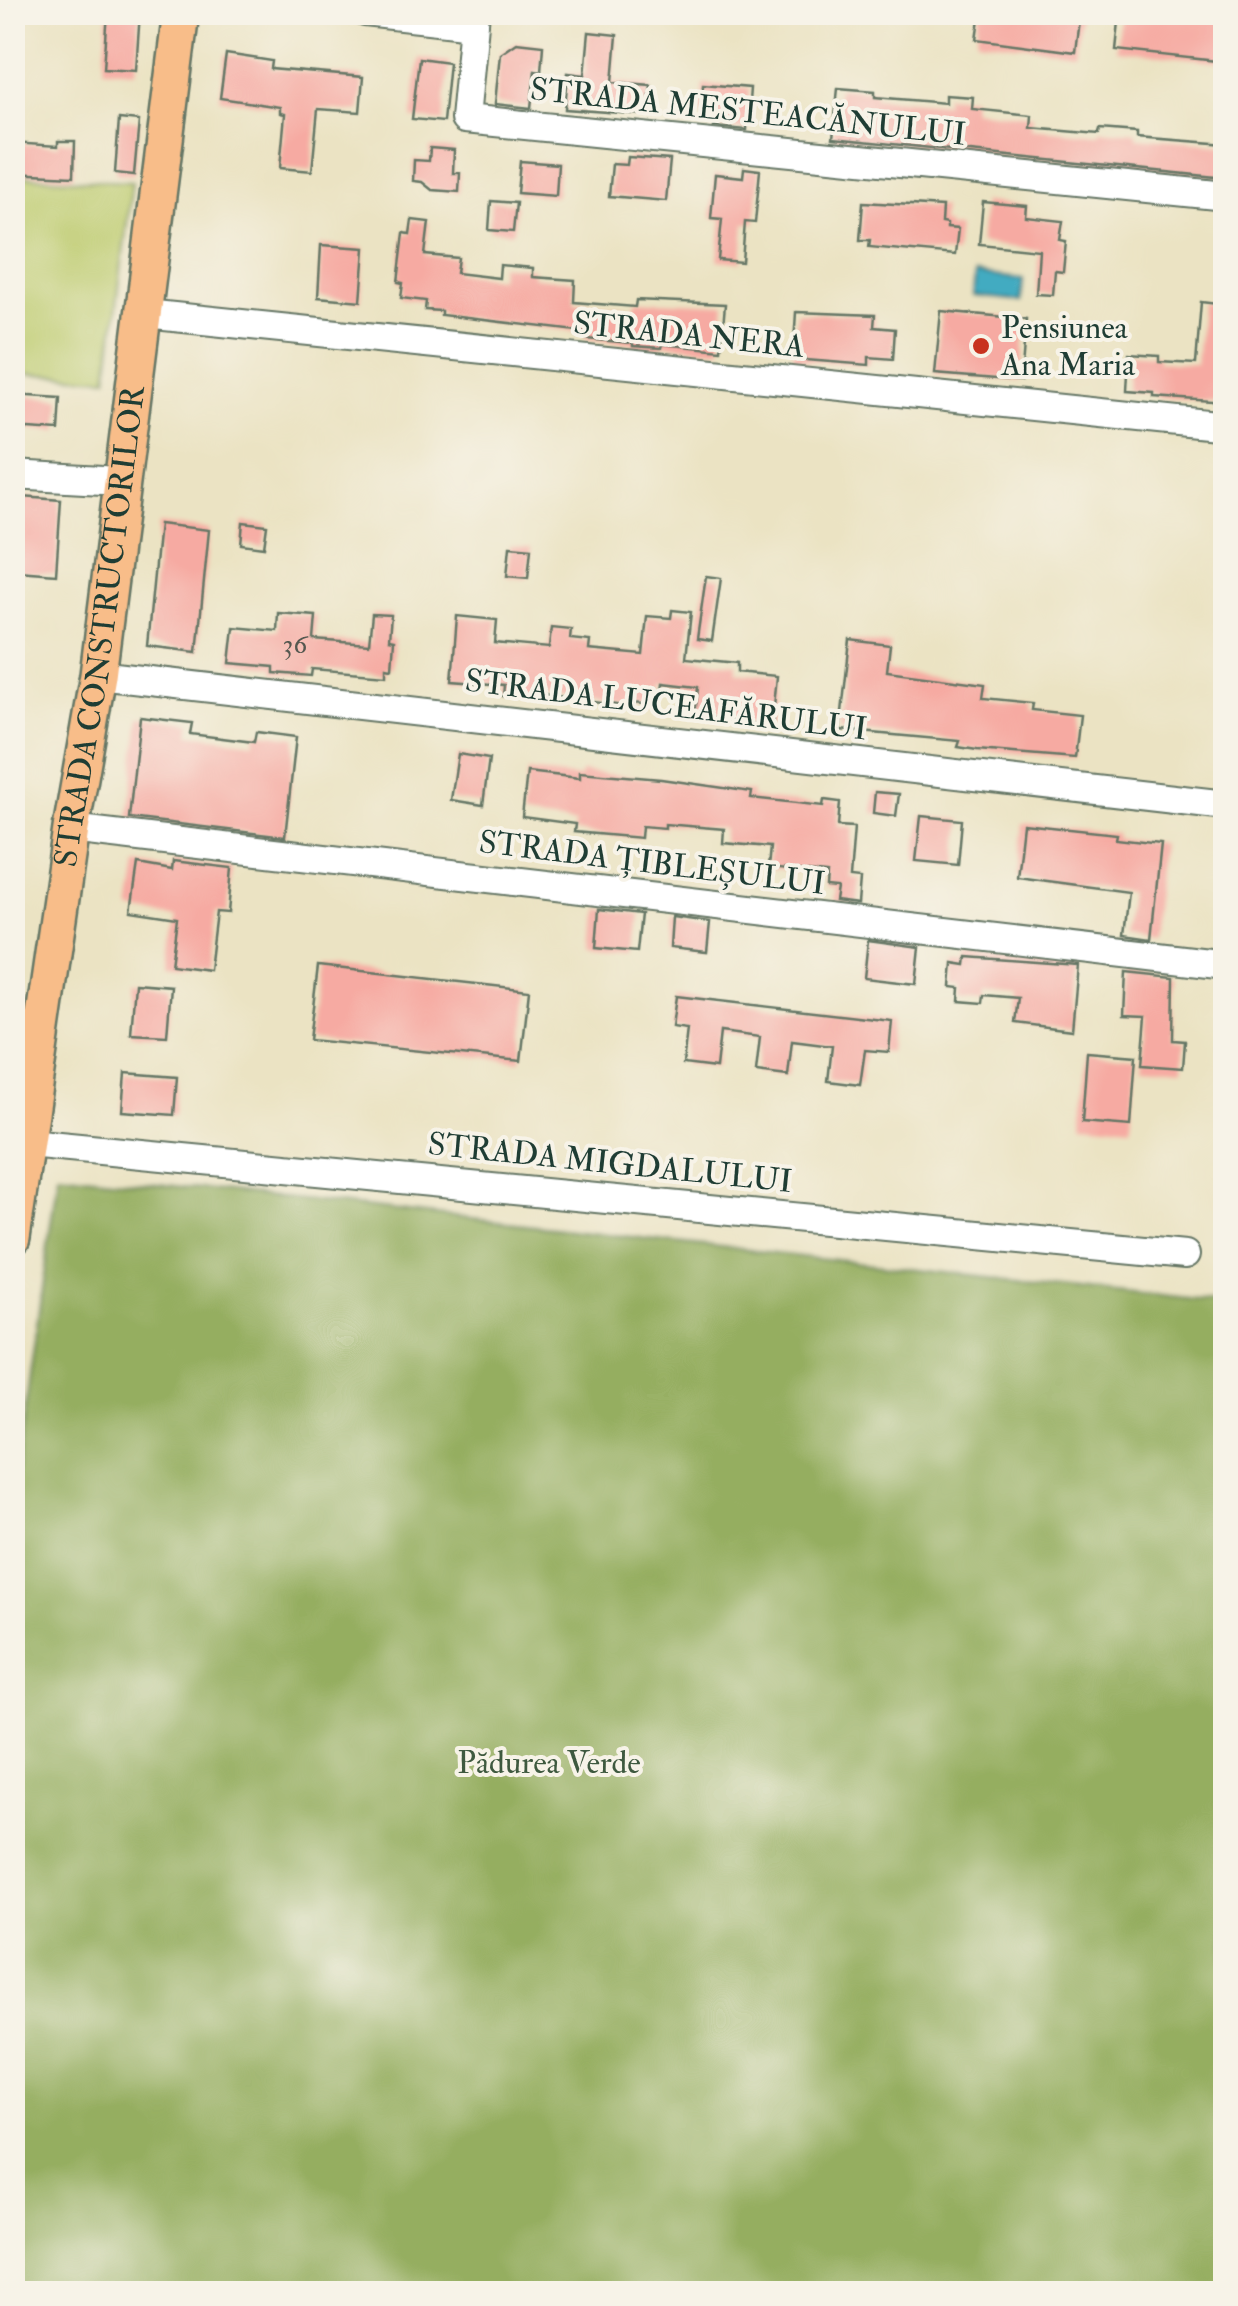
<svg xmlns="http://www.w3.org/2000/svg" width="1238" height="2306" font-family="'IM FELL Double Pica',serif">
<rect width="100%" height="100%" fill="#f7f3e8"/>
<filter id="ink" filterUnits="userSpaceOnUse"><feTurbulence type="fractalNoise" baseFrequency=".01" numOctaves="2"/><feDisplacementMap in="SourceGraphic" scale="20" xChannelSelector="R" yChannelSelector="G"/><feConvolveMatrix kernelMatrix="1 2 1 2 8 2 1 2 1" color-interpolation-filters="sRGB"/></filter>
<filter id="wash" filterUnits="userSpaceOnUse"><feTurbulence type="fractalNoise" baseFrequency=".0048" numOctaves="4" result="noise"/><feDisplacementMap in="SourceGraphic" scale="40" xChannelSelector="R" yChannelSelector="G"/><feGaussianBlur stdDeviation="2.25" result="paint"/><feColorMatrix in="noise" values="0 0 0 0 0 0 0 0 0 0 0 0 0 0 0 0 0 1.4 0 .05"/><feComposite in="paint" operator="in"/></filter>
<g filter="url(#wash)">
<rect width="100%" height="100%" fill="#ebe3c3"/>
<path fill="#bcca6c" stroke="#6e8450" stroke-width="2.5" d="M12,176l120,6 -24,196 -95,-5z"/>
<path fill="#95ae60" stroke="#5a764a" stroke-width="2.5" d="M58,1173l1167,130v990h-1212l-1,-790z"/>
<path fill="#42abc1" stroke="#30747a" stroke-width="2.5" d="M975,274l48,5 -2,22 -48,-5z"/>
<g id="blocks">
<path fill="#f6aaa2" d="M108,12h32l-4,58 -32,-2z
M981,12h99l-5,40 -98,-13z
M1120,12h49l57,6v44l-110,-12z
M589,32l28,3 -4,47 38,3 -3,30 -83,-6 3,-36 17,2z
M516,42l27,3 -2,26 -6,-1 -4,38 -36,-4 5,-51z
M226,54l46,7 -1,8 92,8 -3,35 -42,-3 -6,62 -32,-3 5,-54 -5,-1v-6l-60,-9z
M419,58l30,4 -6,60 -31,-3z
M703,84l47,4 -3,42 -33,-3 1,-13 -14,-1z
M838,88l37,3v6l70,6v-8l28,2 -1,12 60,6 -1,13 68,6 1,-5 37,3v5l89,7v34l-393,-40z
M119,119l20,2 -5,54 -19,-2z
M58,141h17l-1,35 -62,-3v-30l46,3z
M430,148l24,2 -1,23h7l-1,19 -27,-2 -10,-8 -9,-1 1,-21 15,1z
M628,157l42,3 -4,41 -57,-5 3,-32 15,1z
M520,161l38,3 -2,32 -39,-3z
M744,168l16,2 -5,53 -10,-1 -3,40 -24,-2 4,-41 -11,-1 4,-44 28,3z
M491,201l25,2 -3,29 -24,-2z
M863,202l79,5 -1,16 6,1v4l11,1 -3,26 -86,-8 1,-7h-10z
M983,202l44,4 -1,11 37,4 -3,19 6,1 -3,31 -8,-1 -2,24 -17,-1 3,-44 -60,-6z
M412,220l17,2 -4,33 33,3 -2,15 43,5 1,-13 33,3v9l42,3 -1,22 61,5 1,-7 89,4 -4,46 -59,-6 -1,4 -28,-2v-3l-47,-4v-7l-145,-17v-4l-16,-1 1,-9 -25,-3 2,-15 -5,-1 6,-49 6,1z
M321,245l44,3 -4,53 -43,-4z
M1201,302l25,3v97l-72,-5v-4l-27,-2 2,-37 30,2v6l37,2z
M941,311l85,8 -5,62 -86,-7z
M796,312l79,3 -1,12 21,2 -2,30 -24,-2v8l-76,-6z
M12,395l49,3 -2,33 -47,-3z
M22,497l39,3 -5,74 -39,-3z
M243,522l24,3 -3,22 -23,-3z
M159,524l50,6 -12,122 -50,-6z
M510,546l21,2 -3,30 -21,-2z
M706,576l15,2 -9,63 -15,-2z
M672,610l19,2 -5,46 51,5v9l40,4 -5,50 -77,-10 3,-29 -35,-4 -3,22 -29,-2v4l-97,-13v4l-31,-2 1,-11 -52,-4 5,-65 40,4 -2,23 54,5 2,-21 20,2 -1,10 20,2 -1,9 54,5 4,-39 24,2z
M278,613l38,3 -2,24 55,4 3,-30 19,1 -2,24 5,1 -2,28 -6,-1v8l-74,-6 -1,7 -37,-3v-6l-44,-4 4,-36 43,4z
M850,640l40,5 -3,26 98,13 -2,14 50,5 -1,7 48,5 -5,43 -98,-8 -19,-3 2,-6 -120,-11z
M140,717l52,6 -2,11 64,8 2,-10 40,5 -11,100 -156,-19z
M458,754l31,5 -6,46 -32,-5z
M527,772l53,6v-6l81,7 91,13 -1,6 72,8 1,-6 16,2 -2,24 16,1 -4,51 10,1 -2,25 -23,-3 2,-13 -11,-1 1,-13 -59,-6 2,-21 -47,-4 1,-14 -59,-5v4l-23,-2 -1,12 -67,-6 1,-8 -53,-7z
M875,792l24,2 -3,22 -23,-3z
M921,816l41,4 -4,45 -42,-4z
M1023,824l94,10 -1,5 45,5 -10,95 -27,-4 5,-43 -112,-15z
M173,861l59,7 -4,45 -12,-1 -7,58 -38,-5 6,-47 -46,-7 7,-47 34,6z
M599,909l42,5 -4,38 -41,-4z
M672,917l38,5 -3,30 -37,-4z
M868,940l52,7 -4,37 -52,-6z
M967,957l111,8 -6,65 -57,-7 3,-25 -34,-3 -1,8 -24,-2 1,-13 -9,-1 2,-24 13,2z
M318,966l211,24 -8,71 -212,-21z
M1126,972l48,5 -1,63 12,1 -2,27 -41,-3 4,-49 -22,-1z
M135,983l36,3 -4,50 -36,-2z
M676,996l216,25 -3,31 -24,-2 -5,35 -32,-4 4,-35 -40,-5 -4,35 -32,-4 4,-35 -40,-5 -4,36 -33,-4 4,-35 -15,-2z
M1087,1052l49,4 -5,70 -49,-4z
M125,1073l52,4 -3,38 -52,-4z"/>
</g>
</g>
<g filter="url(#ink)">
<use href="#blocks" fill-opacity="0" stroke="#676" stroke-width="2.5"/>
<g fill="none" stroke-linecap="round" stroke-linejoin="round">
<defs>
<path id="minor" d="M365,12l109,12
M475,12l-10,107 761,77
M145,314l1081,112
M12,475l109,6
M98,675l1128,130
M71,829l1155,136
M28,1143l1157,112"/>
<g id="major">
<path id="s1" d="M12,1238l59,-409 27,-154 83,-663"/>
</g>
</defs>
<use href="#minor" stroke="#676" stroke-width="32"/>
<use href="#major" stroke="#676" stroke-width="40"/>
<use href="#minor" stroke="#fff" stroke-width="28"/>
<use href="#major" stroke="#f8bd89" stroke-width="35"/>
</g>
</g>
<circle fill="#c8321e" stroke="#f7f3e8" stroke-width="4" cx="981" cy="346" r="10"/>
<g text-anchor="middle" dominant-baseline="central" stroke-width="8" stroke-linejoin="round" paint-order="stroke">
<g font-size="28" fill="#555850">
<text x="295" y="644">36</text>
</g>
<g font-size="32" fill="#1f3d34" stroke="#f7f3e8">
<text transform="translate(748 112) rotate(6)">STRADA MESTEACĂNULUI</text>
<text transform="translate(689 335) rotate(6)">STRADA NERA</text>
<text stroke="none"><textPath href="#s1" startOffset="618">STRADA CONSTRUCTORILOR</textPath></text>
<text transform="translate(666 705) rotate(7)">STRADA LUCEAFĂRULUI</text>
<text transform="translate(652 863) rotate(7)">STRADA ȚIBLEȘULUI</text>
<text transform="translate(610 1163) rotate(6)">STRADA MIGDALULUI</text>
</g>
<g font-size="32" fill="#1f3d34" stroke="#f7f3e8" text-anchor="start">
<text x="1001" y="328">Pensiunea<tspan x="1001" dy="37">Ana Maria</tspan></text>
</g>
<g font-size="32" fill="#3e593f" stroke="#f7f3e8">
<text x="549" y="1763">Pădurea Verde</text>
</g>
</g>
<rect width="1238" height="2306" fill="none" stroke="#f7f3e8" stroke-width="50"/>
</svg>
